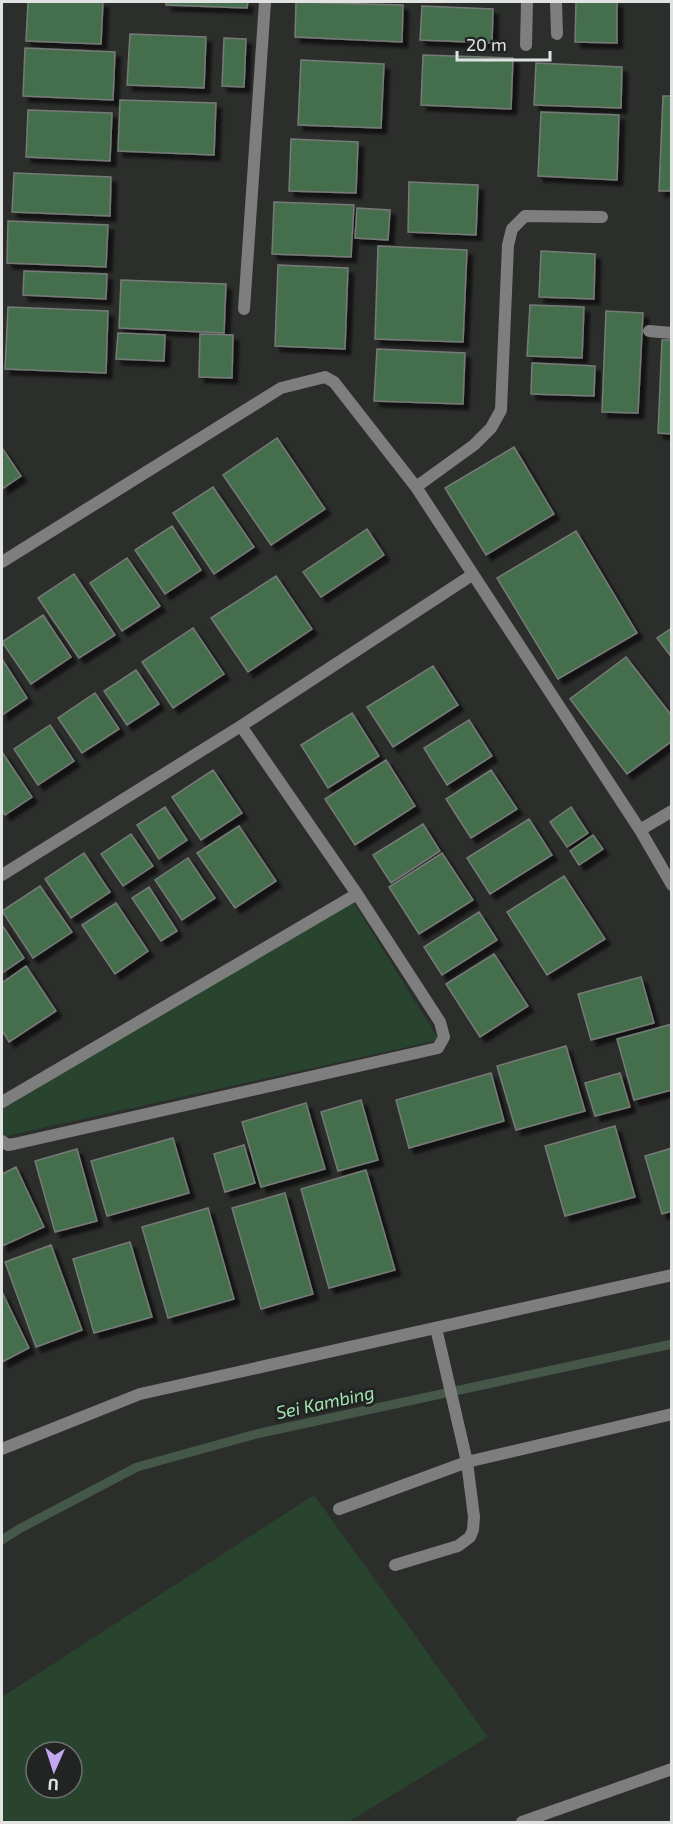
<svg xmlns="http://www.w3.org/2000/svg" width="673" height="1824" font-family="'Exo 2',sans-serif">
<defs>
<filter id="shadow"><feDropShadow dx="5.5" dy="5.5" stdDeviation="1.5" flood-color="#0009"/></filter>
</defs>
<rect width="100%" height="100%" fill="#2c2e2c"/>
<path fill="#28432e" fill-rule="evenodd" d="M354,903l85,137 -437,97v-33z
M314,1495l174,242 -140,85h-346v-125zM36,1752h36v36h-36z"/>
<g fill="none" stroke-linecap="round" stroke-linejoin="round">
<path stroke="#445748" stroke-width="9" d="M2,1540l17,-11 118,-62 119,-33 416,-90"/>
</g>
<path fill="#446e4e" stroke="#787a78" stroke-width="1.5" filter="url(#shadow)" d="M28,2h75l-2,42 -75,-3z
M166,2h82l-1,6 -81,-3z
M296,2l107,3 -1,37 -107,-5z
M576,2h41v41l-42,-1z
M422,6l71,3 -1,34 -72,-3z
M130,34l76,3 -2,51 -77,-3z
M224,38l22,1 -2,48 -22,-1z
M25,48l90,4 -2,48 -90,-4z
M423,55l90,3 -2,51 -90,-4z
M301,60l83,4 -3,64 -83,-3z
M536,63l86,4 -1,41 -87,-3z
M663,96h9v95h-13z
M120,100l96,3 -2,52 -96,-4z
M28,110l84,3 -2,48 -84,-4z
M541,112l78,3 -2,65 -79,-4z
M291,139l67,3 -2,51 -67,-2z
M14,173l97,4 -1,39 -98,-4z
M409,182l69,3 -2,50 -68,-3z
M274,202l80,3 -3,52 -79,-3z
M357,208l33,2 -2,30 -33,-2z
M8,221l100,4 -2,42 -99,-4z
M378,246l89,4 -4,92 -88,-3z
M541,251l54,3 -1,45 -55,-2z
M278,265l70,3 -3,81 -70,-3z
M24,271l83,3 -1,25 -83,-4z
M121,280l105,4 -2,49 -105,-5z
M530,305l54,2 -2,51 -55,-2z
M8,307l100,4 -2,62 -101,-4z
M606,311l37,2 -5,100 -36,-1z
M118,333l47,2 -1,26 -48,-2z
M200,334l33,1 -1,43 -33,-1z
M662,340h10v94l-14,-1z
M377,349l88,4 -2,51 -89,-3z
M532,363l63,3 -1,30 -63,-2z
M277,438l48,71 -54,36 -48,-70z
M514,447l40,67 -68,41 -41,-67z
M2,448l19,28 -19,13z
M213,487l41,60 -40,27 -41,-61z
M172,526l29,44 -36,24 -30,-44z
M367,529l17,26 -63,42 -18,-25z
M576,531l61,102 -79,46 -61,-101z
M127,558l33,48 -38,25 -32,-48z
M74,574l41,61 -36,23 -41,-60z
M276,576l36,53 -64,43 -37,-54z
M43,615l28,42 -40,27 -29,-42z
M193,628l31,46 -51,34 -31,-46z
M672,628v30l-15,-20z
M626,657l46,59v25l-45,33 -57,-75z
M2,659l25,39 -25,17z
M433,666l25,39 -65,42 -26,-40z
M136,670l23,34 -32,21 -23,-34z
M95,693l24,36 -37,24 -24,-35z
M352,713l27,43 -51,32 -27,-43z
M469,720l23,36 -45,29 -23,-37z
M50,725l24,36 -36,24 -24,-36z
M2,752l30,45 -27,18 -3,-5z
M386,760l29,46 -60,39 -30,-46z
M213,770l29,43 -41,27 -29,-43z
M491,770l26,39 -46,29 -25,-39z
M165,807l22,33 -28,19 -22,-34z
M571,807l17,26 -21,14 -17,-25z
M529,819l23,36 -62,39 -23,-36z
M423,824l17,27 -49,32 -18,-28z
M239,826l37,55 -41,27 -38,-55z
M131,834l22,32 -30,20 -22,-32z
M593,835l10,14 -24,16 -9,-14z
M84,853l26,39 -39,26 -26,-39z
M442,853l31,47 -54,34 -30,-47z
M188,858l27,40 -33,22 -27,-40z
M564,876l41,63 -58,36 -40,-63z
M40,886l32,46 -39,26 -31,-47z
M149,887l28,44 -16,10 -29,-43z
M116,903l32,48 -33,23 -33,-49z
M479,912l18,28 -55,35 -18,-28z
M2,925l22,33 -22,15z
M494,954l34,52 -48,31 -34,-53z
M26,966l30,45 -47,31 -7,-12v-47z
M641,977l13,46 -63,17 -13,-46z
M672,1024v66l-38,10 -17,-61z
M566,1046l19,65 -69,19 -19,-64z
M491,1073l13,48 -95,27 -13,-48z
M620,1073l10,34 -35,9 -10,-33z
M361,1100l17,60 -40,11 -17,-59z
M306,1103l19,66 -64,18 -19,-65z
M615,1126l20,71 -70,19 -20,-70z
M173,1138l16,55 -82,23 -16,-55z
M244,1145l11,38 -30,9 -11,-38z
M672,1148v63l-10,3 -17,-58z
M77,1149l20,72 -42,11 -20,-71z
M16,1167l28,60 -42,19v-72z
M366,1170l29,100 -66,18 -28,-99z
M285,1193l28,101 -52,15 -29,-101z
M208,1208l26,91 -66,19 -26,-91z
M130,1242l22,75 -58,16 -21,-74z
M51,1245l31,85 -46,17 -31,-85z
M2,1292l27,56 -27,14z"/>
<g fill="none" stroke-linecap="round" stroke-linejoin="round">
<path stroke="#7d7e7d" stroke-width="12" d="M649,331l23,2
M339,1509l128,-47 205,-48
M395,1565l63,-19 12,-9 3,-7 1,-13 -7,-55 -31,-134"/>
<path stroke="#7d7e7d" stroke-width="12" d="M556,2l1,32
M526,45l1,-43
M244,309l21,-307
M416,487l58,-42 17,-17 10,-18 7,-165 4,-16 13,-13 77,1
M2,562l279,-174 44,-11 9,5 82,105 224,343 32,55
M640,830l32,-19
M2,875l239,-149 231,-151
M2,1102l355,-208
M2,1141l6,4 6,-1 424,-96 6,-11 -4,-15 -83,-128 -116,-168
M2,1449l138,-55 532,-119
M522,1822l150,-53"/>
</g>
<g text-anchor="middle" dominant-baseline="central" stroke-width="6" stroke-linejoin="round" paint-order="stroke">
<g font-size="18" font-style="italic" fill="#a2e5b0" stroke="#222423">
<text transform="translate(325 1402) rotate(-12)">Sei Kambing</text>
</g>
</g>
<rect width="673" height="1824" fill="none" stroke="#e1e3e2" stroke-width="6"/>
<g transform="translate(54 1770) rotate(183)"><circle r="28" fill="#222423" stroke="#6e706f" stroke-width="1.5"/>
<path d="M0-4.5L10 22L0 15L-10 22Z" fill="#c3a7f2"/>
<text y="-9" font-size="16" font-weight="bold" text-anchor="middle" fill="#e1e3e2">U</text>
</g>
<path d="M457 51v9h93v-9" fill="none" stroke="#e1e3e2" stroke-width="3"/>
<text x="466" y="51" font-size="18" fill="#e1e3e2" stroke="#222423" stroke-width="4.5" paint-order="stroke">20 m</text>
</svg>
